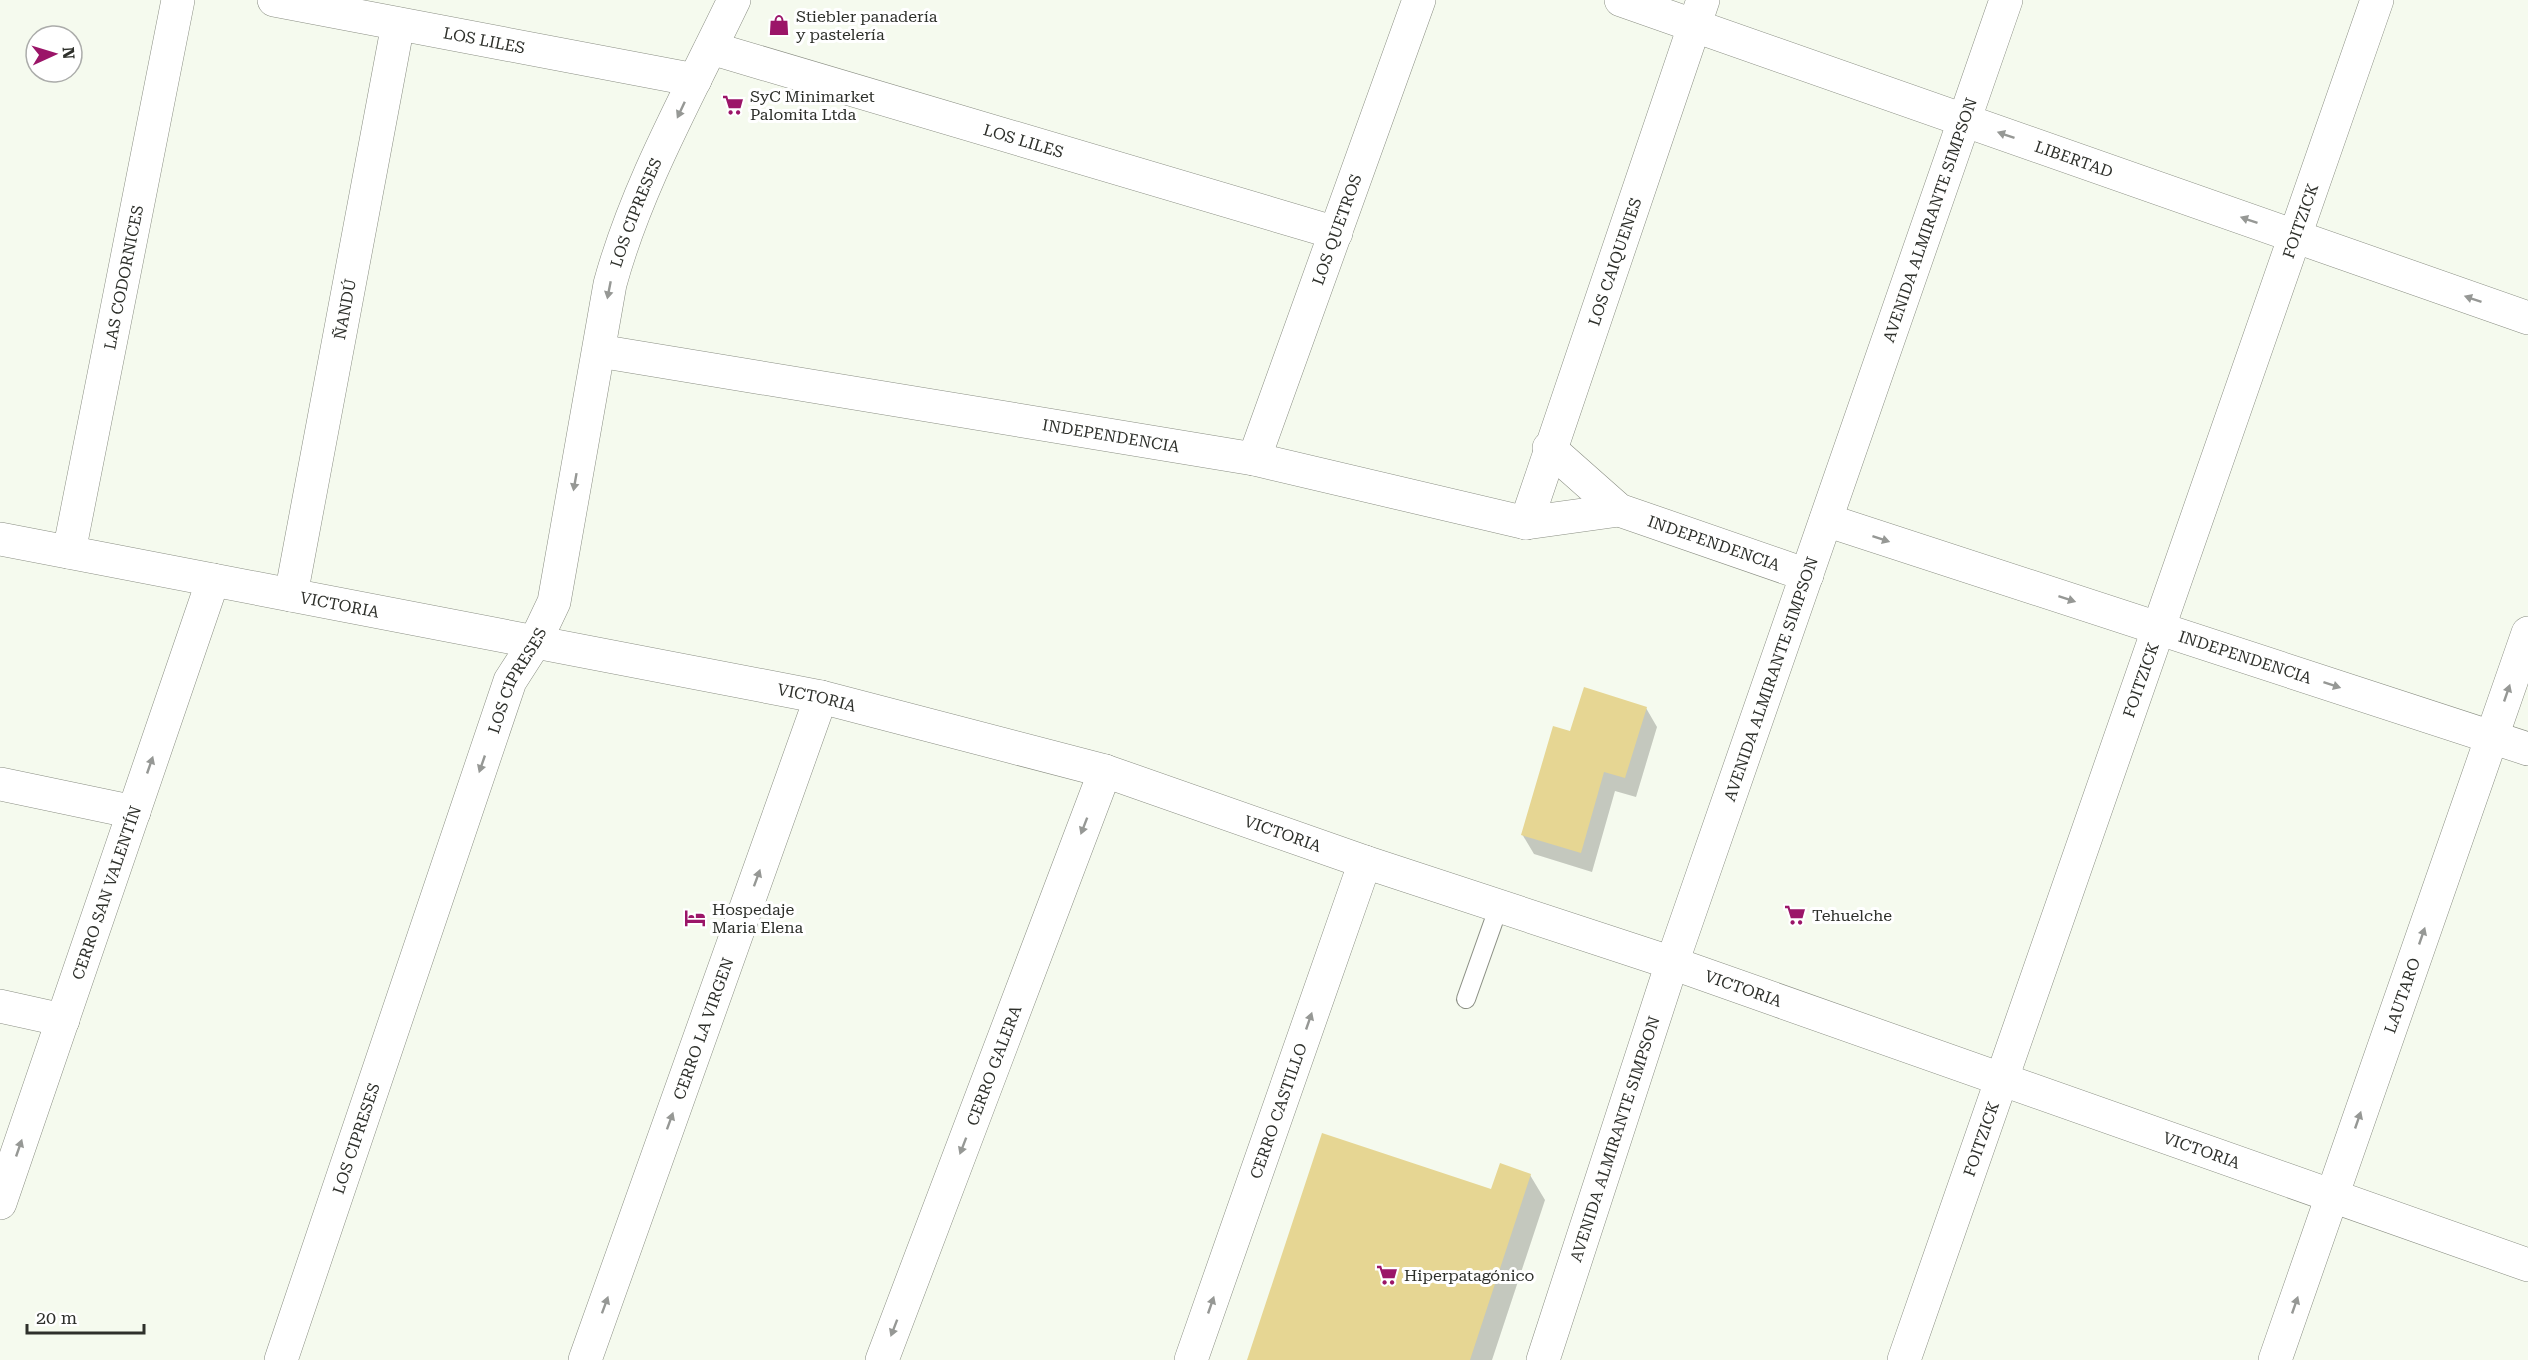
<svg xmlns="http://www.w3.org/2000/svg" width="2528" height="1360" font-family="'Roboto Serif',serif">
<rect width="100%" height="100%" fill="#f5faee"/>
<path fill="#0003" d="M1646,708l11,19 -21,70 -21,-6 -23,81 -58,-18 -12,-20 49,-101z
M1530,1175l15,25 -53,160h-243l243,-169z"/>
<path fill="#e6d693" d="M1584,687l63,20 -22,71 -21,-6 -23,81 -60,-18 32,-109 17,5z
M1322,1133l169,56 9,-26 31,11 -61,186h-223z"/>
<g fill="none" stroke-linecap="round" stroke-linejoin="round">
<defs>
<path id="service" d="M1466,999l33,-93"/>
<g id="minor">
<path id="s1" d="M274,0l421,80"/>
<path id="s2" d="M1621,0l907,318"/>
<path id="s3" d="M711,48l625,185"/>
<path id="s4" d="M599,351l655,108 272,64 93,-13"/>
<path id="s5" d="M1549,448l70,62 188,65"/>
<path id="s6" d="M1254,459l165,-459"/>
<path id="s7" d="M1826,520l702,229"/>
<path id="s8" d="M1526,523l177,-523"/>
<path id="s9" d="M69,552l109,-552"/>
<path id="s10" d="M291,595l107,-571"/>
<path d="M0,784l134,28"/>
<path d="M0,1006l63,14"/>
<path id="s11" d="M0,1203l213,-623"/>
<path id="s12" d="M281,1360l229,-679 25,-39 19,-40 56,-318c27,-99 80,-192 124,-284"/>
<path id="s13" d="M585,1360l236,-663"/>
<path id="s14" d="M882,1360l223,-589"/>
<path id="s15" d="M1191,1360l174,-498"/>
<path id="s16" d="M1904,1360l473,-1360"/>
<path id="s17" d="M2275,1360l253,-727"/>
</g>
<g id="tertiary">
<path id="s18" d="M0,539l821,158 284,74 260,91 307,101 -129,397"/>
</g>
<g id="secondary">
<path id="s19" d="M2006,0l-334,963 856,302"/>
</g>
</defs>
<use href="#service" stroke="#8a8e83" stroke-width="20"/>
<use href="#minor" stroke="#8a8e83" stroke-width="34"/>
<use href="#tertiary" stroke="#8a8e83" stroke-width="34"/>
<use href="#secondary" stroke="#8a8e83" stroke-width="34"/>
<use href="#service" stroke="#fff" stroke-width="18"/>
<use href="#minor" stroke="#fff" stroke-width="33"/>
<use href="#tertiary" stroke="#fff" stroke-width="33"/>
<use href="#secondary" stroke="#fff" stroke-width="33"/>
</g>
<defs><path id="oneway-solid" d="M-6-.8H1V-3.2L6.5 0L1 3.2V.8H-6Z" transform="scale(1.5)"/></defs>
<g fill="#969895">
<use href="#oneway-solid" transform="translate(681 110) rotate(115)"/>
<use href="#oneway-solid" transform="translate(2006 135) rotate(-161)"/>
<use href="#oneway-solid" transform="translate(2249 220) rotate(-161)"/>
<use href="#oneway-solid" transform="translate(609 290) rotate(101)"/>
<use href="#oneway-solid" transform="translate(2473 299) rotate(-161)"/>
<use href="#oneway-solid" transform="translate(575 482) rotate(100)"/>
<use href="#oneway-solid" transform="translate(1881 539) rotate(18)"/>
<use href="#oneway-solid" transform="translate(2067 599) rotate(18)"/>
<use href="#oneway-solid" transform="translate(2332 685) rotate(18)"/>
<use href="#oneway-solid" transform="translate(2507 693) rotate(-71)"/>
<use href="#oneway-solid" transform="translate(482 764) rotate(109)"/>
<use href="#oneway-solid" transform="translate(150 765) rotate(-71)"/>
<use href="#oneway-solid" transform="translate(1084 826) rotate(111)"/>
<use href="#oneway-solid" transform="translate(757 878) rotate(-70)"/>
<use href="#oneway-solid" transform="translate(2422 936) rotate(-71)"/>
<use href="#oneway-solid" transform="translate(1309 1021) rotate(-71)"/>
<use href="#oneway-solid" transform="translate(2358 1120) rotate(-71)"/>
<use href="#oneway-solid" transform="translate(670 1121) rotate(-70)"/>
<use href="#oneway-solid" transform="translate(963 1146) rotate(111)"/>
<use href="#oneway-solid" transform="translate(19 1148) rotate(-71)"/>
<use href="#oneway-solid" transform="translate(605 1305) rotate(-70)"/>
<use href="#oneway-solid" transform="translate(1211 1305) rotate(-71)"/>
<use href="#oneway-solid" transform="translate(2295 1305) rotate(-71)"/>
<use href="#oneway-solid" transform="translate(894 1328) rotate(111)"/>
</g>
<defs>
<symbol id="shop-bare" viewBox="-9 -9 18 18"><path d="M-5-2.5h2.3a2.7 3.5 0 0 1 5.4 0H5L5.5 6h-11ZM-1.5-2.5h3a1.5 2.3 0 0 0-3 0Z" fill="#9b1568" stroke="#fff" stroke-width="2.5" paint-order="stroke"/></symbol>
<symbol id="supermarket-bare" viewBox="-9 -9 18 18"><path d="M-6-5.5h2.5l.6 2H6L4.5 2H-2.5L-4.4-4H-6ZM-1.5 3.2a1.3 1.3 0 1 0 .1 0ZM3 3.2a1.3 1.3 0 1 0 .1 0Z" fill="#9b1568" stroke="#fff" stroke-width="2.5" paint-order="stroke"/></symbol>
<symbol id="hotel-bare" viewBox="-9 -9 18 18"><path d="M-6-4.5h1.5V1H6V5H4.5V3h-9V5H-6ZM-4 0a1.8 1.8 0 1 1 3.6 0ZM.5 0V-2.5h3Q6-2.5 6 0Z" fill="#9b1568" stroke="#fff" stroke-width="2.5" paint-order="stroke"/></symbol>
</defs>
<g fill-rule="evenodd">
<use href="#shop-bare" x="764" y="10" width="30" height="30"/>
<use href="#supermarket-bare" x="718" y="90" width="30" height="30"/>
<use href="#supermarket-bare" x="1780" y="900" width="30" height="30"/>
<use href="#hotel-bare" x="680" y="903" width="30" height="30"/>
<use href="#supermarket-bare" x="1372" y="1260" width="30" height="30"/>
</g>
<g text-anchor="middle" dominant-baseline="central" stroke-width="6" stroke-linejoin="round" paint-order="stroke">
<g font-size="16" fill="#2e302b" stroke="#fff" text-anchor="start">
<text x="796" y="16">Stiebler panadería<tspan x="796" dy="18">y pastelería</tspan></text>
<text x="750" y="96">SyC Minimarket<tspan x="750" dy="18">Palomita Ltda</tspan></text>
<text x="712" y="909">Hospedaje<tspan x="712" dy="18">Maria Elena</tspan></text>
<text x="1812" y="915">Tehuelche</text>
<text x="1404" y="1275">Hiperpatagónico</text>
</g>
<g font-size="16" fill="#2e302b" stroke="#fff">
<text stroke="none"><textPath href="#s1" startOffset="214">LOS LILES</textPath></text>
<text stroke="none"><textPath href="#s3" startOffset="326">LOS LILES</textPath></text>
<text stroke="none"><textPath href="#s2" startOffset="480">LIBERTAD</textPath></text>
<text stroke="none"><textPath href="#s12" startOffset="1206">LOS CIPRESES</textPath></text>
<text transform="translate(1930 220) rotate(-71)">AVENIDA ALMIRANTE SIMPSON</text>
<text stroke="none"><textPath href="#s16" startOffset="1206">FOITZICK</textPath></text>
<text stroke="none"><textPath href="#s6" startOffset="244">LOS QUETROS</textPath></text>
<text stroke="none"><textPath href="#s8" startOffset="276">LOS CAIQUENES</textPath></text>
<text stroke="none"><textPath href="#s9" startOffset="280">LAS CODORNICES</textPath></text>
<text stroke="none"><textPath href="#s10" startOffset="291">ÑANDÚ</textPath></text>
<text stroke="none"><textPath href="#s4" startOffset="519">INDEPENDENCIA</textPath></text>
<text stroke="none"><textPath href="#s5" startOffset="194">INDEPENDENCIA</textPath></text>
<text stroke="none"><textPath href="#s18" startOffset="346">VICTORIA</textPath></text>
<text stroke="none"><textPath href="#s7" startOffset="441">INDEPENDENCIA</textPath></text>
<text transform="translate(1771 679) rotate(-71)">AVENIDA ALMIRANTE SIMPSON</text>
<text stroke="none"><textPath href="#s16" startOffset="720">FOITZICK</textPath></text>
<text stroke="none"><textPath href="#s12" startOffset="720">LOS CIPRESES</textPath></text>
<text stroke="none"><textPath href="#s18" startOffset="832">VICTORIA</textPath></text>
<text stroke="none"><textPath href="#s18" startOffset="1318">VICTORIA</textPath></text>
<text stroke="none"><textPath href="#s11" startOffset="328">CERRO SAN VALENTÍN</textPath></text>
<text stroke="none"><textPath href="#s19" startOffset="1095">VICTORIA</textPath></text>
<text stroke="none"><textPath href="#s17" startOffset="386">LAUTARO</textPath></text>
<text stroke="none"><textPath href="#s13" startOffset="352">CERRO LA VIRGEN</textPath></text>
<text stroke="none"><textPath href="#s14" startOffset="315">CERRO GALERA</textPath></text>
<text stroke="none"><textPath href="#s15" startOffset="264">CERRO CASTILLO</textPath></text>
<text stroke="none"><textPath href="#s12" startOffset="234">LOS CIPRESES</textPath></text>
<text transform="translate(1615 1139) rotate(-72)">AVENIDA ALMIRANTE SIMPSON</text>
<text stroke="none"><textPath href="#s16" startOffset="234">FOITZICK</textPath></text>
<text stroke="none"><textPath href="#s19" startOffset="1581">VICTORIA</textPath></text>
</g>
</g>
<g transform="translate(54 54) rotate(86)"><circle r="28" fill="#ffffff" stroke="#abacaa" stroke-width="1.5"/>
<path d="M0-4.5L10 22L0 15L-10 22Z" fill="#9b1568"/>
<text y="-9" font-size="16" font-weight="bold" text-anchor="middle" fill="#2e302b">N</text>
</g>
<path d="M27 1324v9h117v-9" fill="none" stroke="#2e302b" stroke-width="3"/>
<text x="36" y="1324" font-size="18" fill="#2e302b" stroke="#ffffff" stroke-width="4.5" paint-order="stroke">20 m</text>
</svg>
